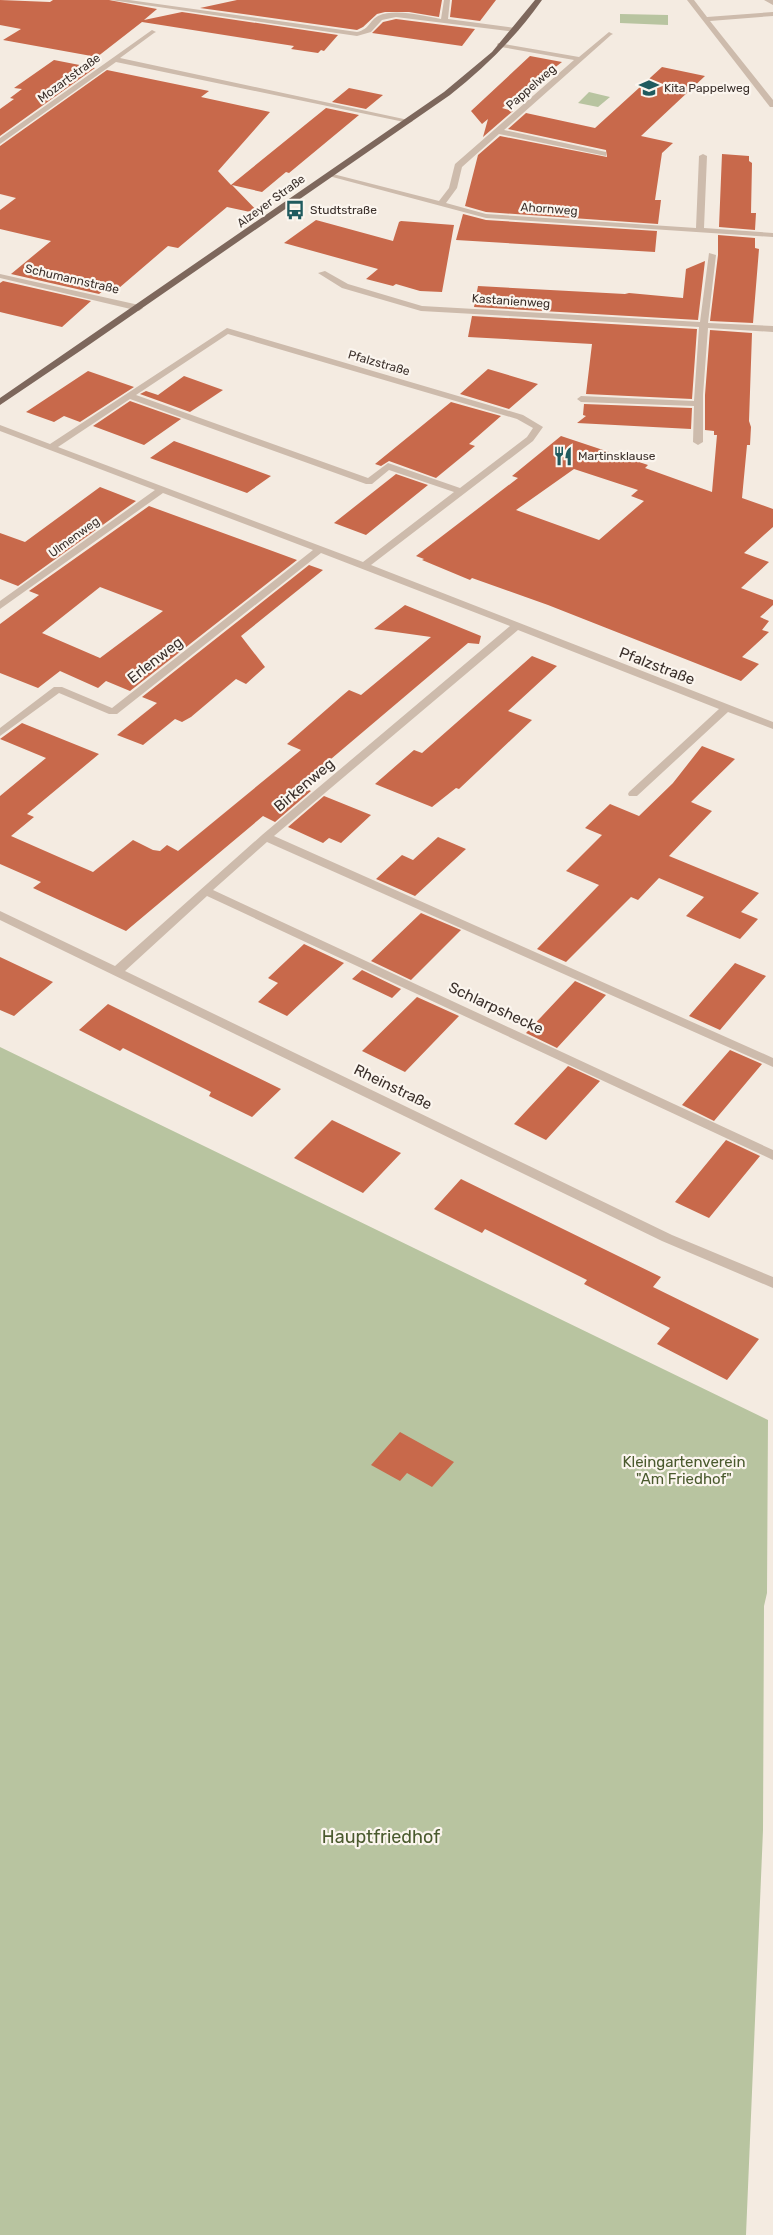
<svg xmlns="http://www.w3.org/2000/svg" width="773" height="2235" font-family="Rubik,sans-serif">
<rect width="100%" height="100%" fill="#f4ebe1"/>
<path fill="#b8c4a0" d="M620,14l48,1v10l-48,-2z
M589,92l21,5 -12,10 -20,-4z
M0,1047l768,373 -1,173 -3,13 -1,224 -17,405h-746z"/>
<path fill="#c8694b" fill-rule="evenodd" d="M0,0l50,2 3,-2h56l48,9 -13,11 38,-8 156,23 -14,16 -3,-1 -3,3 -27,-4 3,-3 -152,-24 -45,35 -94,-17 18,-11 -21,-4z
M237,0h205l-3,17 -30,-5h-24l-8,2 -14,13 -6,3 -157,-22z
M452,0h44l-16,21 -30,-4z
M396,19l79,10 -13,17 -90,-13 11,-11z
M530,56l32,6 -60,46 11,3 -30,26 5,-18 -6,5 -11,-13z
M54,60l41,8 -95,68v-27l14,-10 -4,-1 12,-9 -8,-1z
M662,67l43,9 -64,60 32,7 -11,10 -7,47h6l-3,24 -172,-12 -21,-6 13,-51 22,-19 107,21 -1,-7 -98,-21 18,-16 69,15z
M107,70l102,21 -8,6 69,15 -52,59 13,14 95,-77 33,7 -70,58 -3,-1 -24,20 -30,-7 28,29 -33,-7 -49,41 -10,-2 -49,42 -10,-2 -10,8 -88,-20 40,-33 -51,-12v-19l16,-12 -16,-4v-48z
M349,88l34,7 -17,14 -34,-7z
M722,154l27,2v5l3,2 -1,50h5l-1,17 -36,-3z
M463,214l23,6 171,11 -2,21 -199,-12z
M316,220l77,21 6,-19 2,-1 53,4 -12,67 -22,-1 -24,-7 -3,2 -27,-7 12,-10 -94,-26z
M718,235l37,3v10l4,1 -6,74 -43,-2 8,-66z
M705,261l-7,59 -224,-13 4,-21 147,8 4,-1 54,5 3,-29z
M3,281l88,20 -29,26 -62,-15v-29z
M472,316l225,13 -5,70 -106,-5 6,-50 -124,-7z
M710,330l42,3 -3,88 2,6 -1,18h-3l-5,53 31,11v18l-29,26 25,9 -28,26 32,12v5l-13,12 9,4 -7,9 7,2 -27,25 17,7 -18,17 -193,-76 -76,-27 -2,2 -48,-20 2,-1 -8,-3 102,-78 -6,-2 49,-40 87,29 -3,3 67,24 5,-57h-3v-4l-9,-1v-35zM574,469l64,21 -7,6 13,5 -45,39 -83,-30z
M488,369l50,15 -29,25 -49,-15z
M88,371l46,16 -54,35 -16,-6 -10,6 -28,-10z
M184,376l39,14 -33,22 -50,-18 6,-3 12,4z
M130,401l51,18 -37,26 -51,-19z
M451,402l50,14 -32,28 6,2 -39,32 -47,-17 -8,5 -6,-2z
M584,404l108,4 -1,21 -114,-6 9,-7 -3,-1z
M174,441l56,20 41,15 -24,17 -97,-35z
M396,474l32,11 -62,50 -32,-12z
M100,487l36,14 -118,85 -18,-7v-46l25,9z
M149,506l148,54 -167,131 -24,-10 -8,7 -38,-17 -22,17 -38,-15v-49l39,-29 -10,-4zM100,587l63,24 -63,47 -58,-25z
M309,565l14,5 -82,66 24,31 -19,17 -10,-5 -45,38 -9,5 -7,-3 -32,26 -26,-10 40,-32 -15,-6z
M405,605l76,31 -2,8 -11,-1 -163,138 -5,5 11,5 -36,31 -12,-6 -137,115 -93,-43 8,-6 -41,-18v-68l46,-38 -46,-19 22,-16 77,31 -72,60 7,3 -23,19 82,36 40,-32 20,10 7,1 7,-6 11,6 123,-101 -14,-6 56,-49 6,-5 12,5 70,-58 -57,-8z
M532,656l25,10 -49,45 24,9 -73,69 -3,-1 -24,19 -57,-23 39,-34 8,3z
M702,746l33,13 -44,43 21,9 -43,45 90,37 -18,19 17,7 -18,20 -54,-23 18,-19 -45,-19 -21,22 -7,-3 -65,65 -29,-13 62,-64 -33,-14 36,-36 -17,-7 25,-24 29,12 34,-33z
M324,796l47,19 -30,28 -12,-5 -6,5 -35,-16z
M438,837l28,12 -51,47 -39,-17 26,-24 11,5z
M421,913l40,17 -50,50 -40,-19z
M304,944l40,19 -57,53 -29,-14 20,-19 -10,-5z
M0,957l53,25 -39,34 -14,-6z
M735,963l31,13 -46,54 -31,-14z
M362,970l39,19 -9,9 -40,-19z
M575,981l31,14 -49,53 -31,-15z
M417,997l42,19 -54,56 -43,-21z
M108,1004l85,42 88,43 -29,28 -43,-21 2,-4 -88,-44 -3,3 -41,-21z
M730,1050l32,14 -48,57 -32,-16z
M568,1066l32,15 -54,59 -32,-16z
M332,1120l69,33 -38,40 -69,-35z
M726,1140l34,16 -51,62 -34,-16z
M461,1179l200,98 -8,10 106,52 -32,41 -70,-36 13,-16 -86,-44 3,-4 -102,-51 -3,4 -48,-24z
M400,1432l54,30 -22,25 -25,-14 -7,8 -29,-16z"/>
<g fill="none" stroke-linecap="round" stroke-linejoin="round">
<path fill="#cdbbac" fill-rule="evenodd" d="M111,0h18l228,32c13,-3 12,-11 21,-16 17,-8 45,0 63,3l3,-19h6l-2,19 67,9 4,2 -4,2 -119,-15 -14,3 -11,12 -14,4z
M687,0h7l13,17 66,-5v4l-63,5 63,79v7h-3z
M764,0h9v5z
M152,30l4,2 -2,1 -34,25 293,63 -4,2 -293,-61 -116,82v-6z
M609,32l4,2 -2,1 -107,95 102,22v4l-107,-22 -37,33 -5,21 -11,15 40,11 210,14 3,-72 4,-2 4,2 -3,72 69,5v4l-287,-19 -161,-43 4,-2 110,28 10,-13 6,-24 119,-104 -73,-13 -4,-2 1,-2 81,14z
M709,253l7,2 -8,68 65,3v6l-65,-4 -5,67v47l-5,3 -5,-3 1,-36 -113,-4 -4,-3 4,-3 113,5 5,-74 -278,-16 -79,-23 -24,-15 7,-2 23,13 74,22 278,16z
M0,274l139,31 4,3 -4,3 -139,-33z
M227,328l296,87 20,12 -10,14 -162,124 402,157v7l-45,-17 -91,84h-8l-1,-2 1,-2 90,-83 -201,-79 -244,206 499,222v9l-506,-225 -54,48 560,260v10l-566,-264 -82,75 547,264 101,42v11l-111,-47 -662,-321v-9l115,55 147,-131 248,-209 -189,-73 -204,161h-8l-50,-21 -59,43v-8l54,-41h8l50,21 201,-158 -150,-57 -163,116v-8l155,-111 -155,-59v-6l50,19zM228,334l289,85 16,9 -6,9 -67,51 -72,-25 -20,15 -232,-83zM130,399l236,85h6l17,-14 65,22 -91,70 -305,-115z"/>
<path fill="#7d675c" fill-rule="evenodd" d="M535,0h7c-26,37 -57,67 -92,95l-367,254 -83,56v-7l444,-306 48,-40z"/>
</g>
<defs>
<symbol id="school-bare" viewBox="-9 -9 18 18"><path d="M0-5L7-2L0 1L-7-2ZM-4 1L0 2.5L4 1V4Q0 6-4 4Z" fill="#1f5a5e" stroke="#fbf5ee" stroke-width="2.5" paint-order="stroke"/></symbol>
<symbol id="bus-bare" viewBox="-9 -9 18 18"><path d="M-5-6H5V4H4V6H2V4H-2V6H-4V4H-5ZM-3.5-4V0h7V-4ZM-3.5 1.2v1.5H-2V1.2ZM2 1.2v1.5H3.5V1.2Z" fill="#1f5a5e" stroke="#fbf5ee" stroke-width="2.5" paint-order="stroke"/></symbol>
<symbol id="restaurant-bare" viewBox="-9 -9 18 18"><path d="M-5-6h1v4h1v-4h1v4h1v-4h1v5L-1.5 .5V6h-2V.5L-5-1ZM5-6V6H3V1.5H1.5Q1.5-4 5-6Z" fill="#1f5a5e" stroke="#fbf5ee" stroke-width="2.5" paint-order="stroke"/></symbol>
</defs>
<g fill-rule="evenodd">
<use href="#school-bare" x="635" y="74" width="28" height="28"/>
<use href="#bus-bare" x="281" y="196" width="28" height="28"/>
<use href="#restaurant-bare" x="549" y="442" width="28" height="28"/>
</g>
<g text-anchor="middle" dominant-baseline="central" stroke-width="4.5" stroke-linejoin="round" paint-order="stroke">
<g font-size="12" fill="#3b302b" stroke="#fbf5ee">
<text transform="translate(69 78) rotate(-36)">Mozartstraße</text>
<text transform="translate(531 87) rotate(-41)">Pappelweg</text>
<text transform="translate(271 201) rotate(-36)">Alzeyer Straße</text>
<text transform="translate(549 209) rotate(4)">Ahornweg</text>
<text transform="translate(72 279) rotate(13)">Schumannstraße</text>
<text transform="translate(511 301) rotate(4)">Kastanienweg</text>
<text transform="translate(379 363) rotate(16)">Pfalzstraße</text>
<text transform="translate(74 537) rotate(-36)">Ulmenweg</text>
</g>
<g font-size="12" fill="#3b302b" stroke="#fbf5ee" text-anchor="start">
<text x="664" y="88">Kita Pappelweg</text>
<text x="310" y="210">Studtstraße</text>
<text x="578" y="456">Martinsklause</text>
</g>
<g font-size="15" fill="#3b302b" stroke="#fbf5ee">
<text transform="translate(155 660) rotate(-38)">Erlenweg</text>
<text transform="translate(657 666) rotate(21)">Pfalzstraße</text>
<text transform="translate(304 785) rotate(-40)">Birkenweg</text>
<text transform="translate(496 1008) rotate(25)">Schlarpshecke</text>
<text transform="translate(393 1087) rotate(26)">Rheinstraße</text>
</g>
<g font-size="15" fill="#4a5a2e" stroke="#fbf5ee">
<text x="684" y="1462">Kleingartenverein<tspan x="684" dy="17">"Am Friedhof"</tspan></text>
</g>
<g font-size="18" fill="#4a5a2e" stroke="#fbf5ee">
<text x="381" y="1837">Hauptfriedhof</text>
</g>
</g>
</svg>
